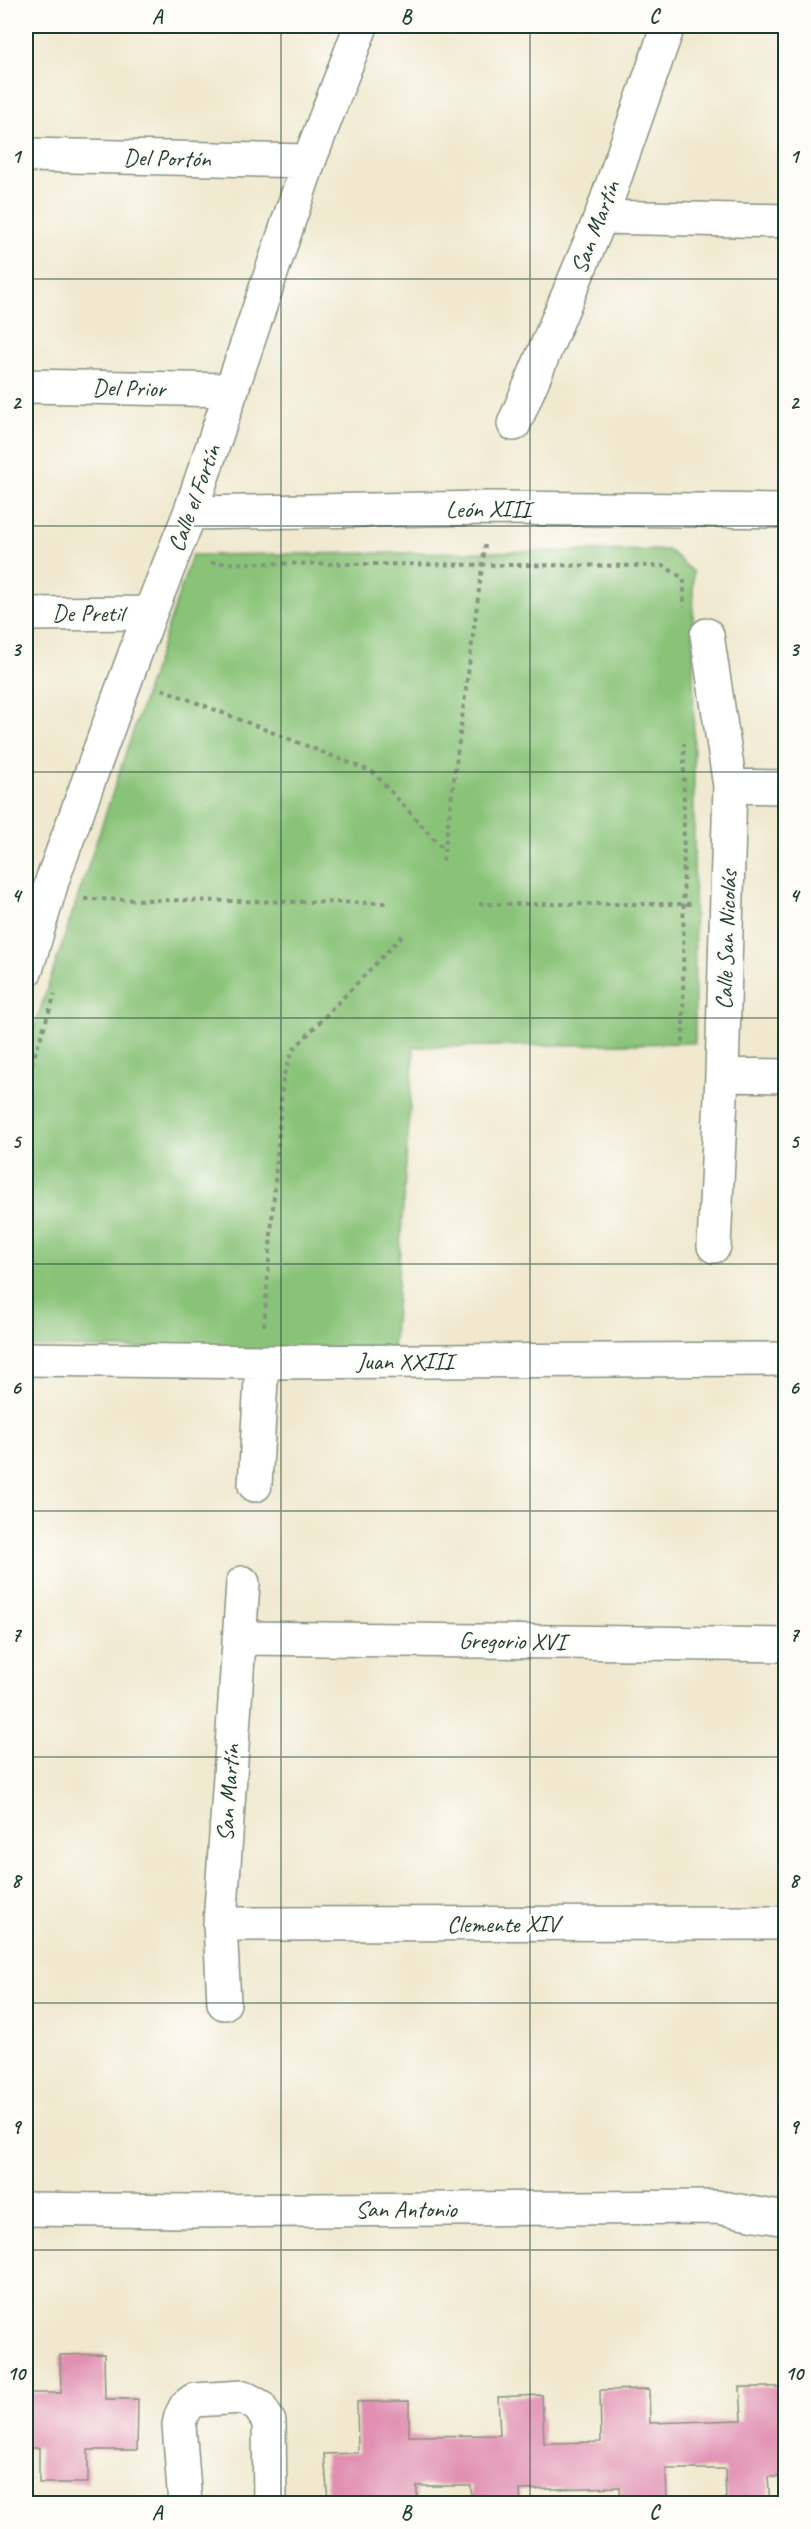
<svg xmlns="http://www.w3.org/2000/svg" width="811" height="2529" font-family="Caveat,sans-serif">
<rect width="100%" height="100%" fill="#fdfcf7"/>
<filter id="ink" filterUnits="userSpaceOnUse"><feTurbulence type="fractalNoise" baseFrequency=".0167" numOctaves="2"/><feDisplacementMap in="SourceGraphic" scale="12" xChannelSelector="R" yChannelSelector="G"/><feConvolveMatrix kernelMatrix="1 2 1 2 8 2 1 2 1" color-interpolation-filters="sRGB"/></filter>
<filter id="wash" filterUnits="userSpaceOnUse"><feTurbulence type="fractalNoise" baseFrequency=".008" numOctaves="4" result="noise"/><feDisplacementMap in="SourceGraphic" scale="24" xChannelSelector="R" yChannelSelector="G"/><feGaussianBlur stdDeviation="1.35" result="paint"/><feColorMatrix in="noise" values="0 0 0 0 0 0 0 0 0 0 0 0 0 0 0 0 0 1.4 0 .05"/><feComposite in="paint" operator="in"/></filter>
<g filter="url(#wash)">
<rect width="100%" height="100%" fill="#f0e9cf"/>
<path fill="#89c378" stroke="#548056" stroke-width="1.5" d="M669,550l24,22 2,471 -281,4 -21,305 -367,-5v-295l166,-497z"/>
<g id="blocks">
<path fill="#e190b1" d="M104,2354l1,45h33l-1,51h-49v33h-49v-35h-13v-55h35l-1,-38z
M740,2387h46v90h-18l2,27h-44l-1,-35h-59l1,35h-46l-1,-17 -100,3 1,14h-49l-1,-18h-54v18h-44v-4l-45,1 -4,-47 34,-1 -1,-51 52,-1v35l91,-1 -2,-38 44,-2 2,48 57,-1 -1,-52 49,-1 1,34 92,-3z"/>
</g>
</g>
<g filter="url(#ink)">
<use href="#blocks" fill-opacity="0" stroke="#889382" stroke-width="1.5"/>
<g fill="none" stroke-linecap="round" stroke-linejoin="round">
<defs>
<path id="minor" d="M26,155l283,6
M601,217l185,4
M26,386l206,4
M514,424l87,-207 67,-191
M190,513l299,-5 297,3
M26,614l124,-1
M707,635l23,151 -8,289 -8,171
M730,786l56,1
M26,970l27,-92 97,-265 40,-100 119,-352 52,-135
M722,1075l64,1
M26,1359l236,3 524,-3
M255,1485l7,-123
M239,1638l547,7
M220,1924l566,-1
M224,2003l-4,-79 23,-341
M26,2209l160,2 530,-4 70,12
M185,2504l-6,-79 2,-9 5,-10 8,-6 49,-3 16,9 10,16 1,82"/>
</defs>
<use href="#minor" stroke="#889382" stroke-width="36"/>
<path stroke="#889382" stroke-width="4" stroke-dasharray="4.5 4.5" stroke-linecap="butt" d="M211,563l453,3 20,13v28
M162,689l211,83 71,78
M443,861l42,-316
M84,899l303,4
M479,904h212
M683,1043l1,-300
M26,1081l29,-87
M264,1326l19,-249 10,-27 109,-114"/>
<use href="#minor" stroke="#fff" stroke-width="33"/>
</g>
</g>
<path fill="none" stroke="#1f3d34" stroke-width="1.5" stroke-opacity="0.55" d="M281,26v2478M530,26v2478M26,279h760M26,526h760M26,772h760M26,1018h760M26,1264h760M26,1511h760M26,1757h760M26,2003h760M26,2250h760"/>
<g text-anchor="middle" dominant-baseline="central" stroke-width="5" stroke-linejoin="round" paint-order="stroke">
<g font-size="24" fill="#1f3d34" stroke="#fdfcf7">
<text transform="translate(167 158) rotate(1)">Del Portón</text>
<text transform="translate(595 227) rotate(-69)">San Martín</text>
<text transform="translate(129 388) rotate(1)">Del Prior</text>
<text transform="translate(194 498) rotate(-70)">Calle el Fortín</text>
<text x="488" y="509">León XIII</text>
<text x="88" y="613">De Pretil</text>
<text transform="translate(726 940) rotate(-88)">Calle San Nicolás</text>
<text x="405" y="1361">Juan XXIII</text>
<text transform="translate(512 1641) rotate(1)">Gregorio XVI</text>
<text transform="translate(228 1793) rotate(-86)">San Martín</text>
<text x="503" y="1924">Clemente XIV</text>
<text x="406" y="2209">San Antonio</text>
</g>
</g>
<rect width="811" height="2529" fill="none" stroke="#fdfcf7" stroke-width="66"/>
<rect x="33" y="33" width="745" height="2463" fill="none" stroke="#1f3d34" stroke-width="2"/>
<g font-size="20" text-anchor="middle" font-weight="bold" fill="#1f3d34">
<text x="157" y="23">A</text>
<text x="406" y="23">B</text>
<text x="654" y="23">C</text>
<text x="16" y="163">1</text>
<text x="794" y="163">1</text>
<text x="16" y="409">2</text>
<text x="794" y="409">2</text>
<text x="16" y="656">3</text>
<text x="794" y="656">3</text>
<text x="16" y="902">4</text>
<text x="794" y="902">4</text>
<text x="16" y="1148">5</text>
<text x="794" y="1148">5</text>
<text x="16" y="1394">6</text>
<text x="794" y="1394">6</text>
<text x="16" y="1641">7</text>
<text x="794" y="1641">7</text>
<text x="16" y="1887">8</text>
<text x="794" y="1887">8</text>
<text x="16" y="2133">9</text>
<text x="794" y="2133">9</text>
<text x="16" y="2380">10</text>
<text x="794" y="2380">10</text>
<text x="157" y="2519">A</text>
<text x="406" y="2519">B</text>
<text x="654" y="2519">C</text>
</g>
</svg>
